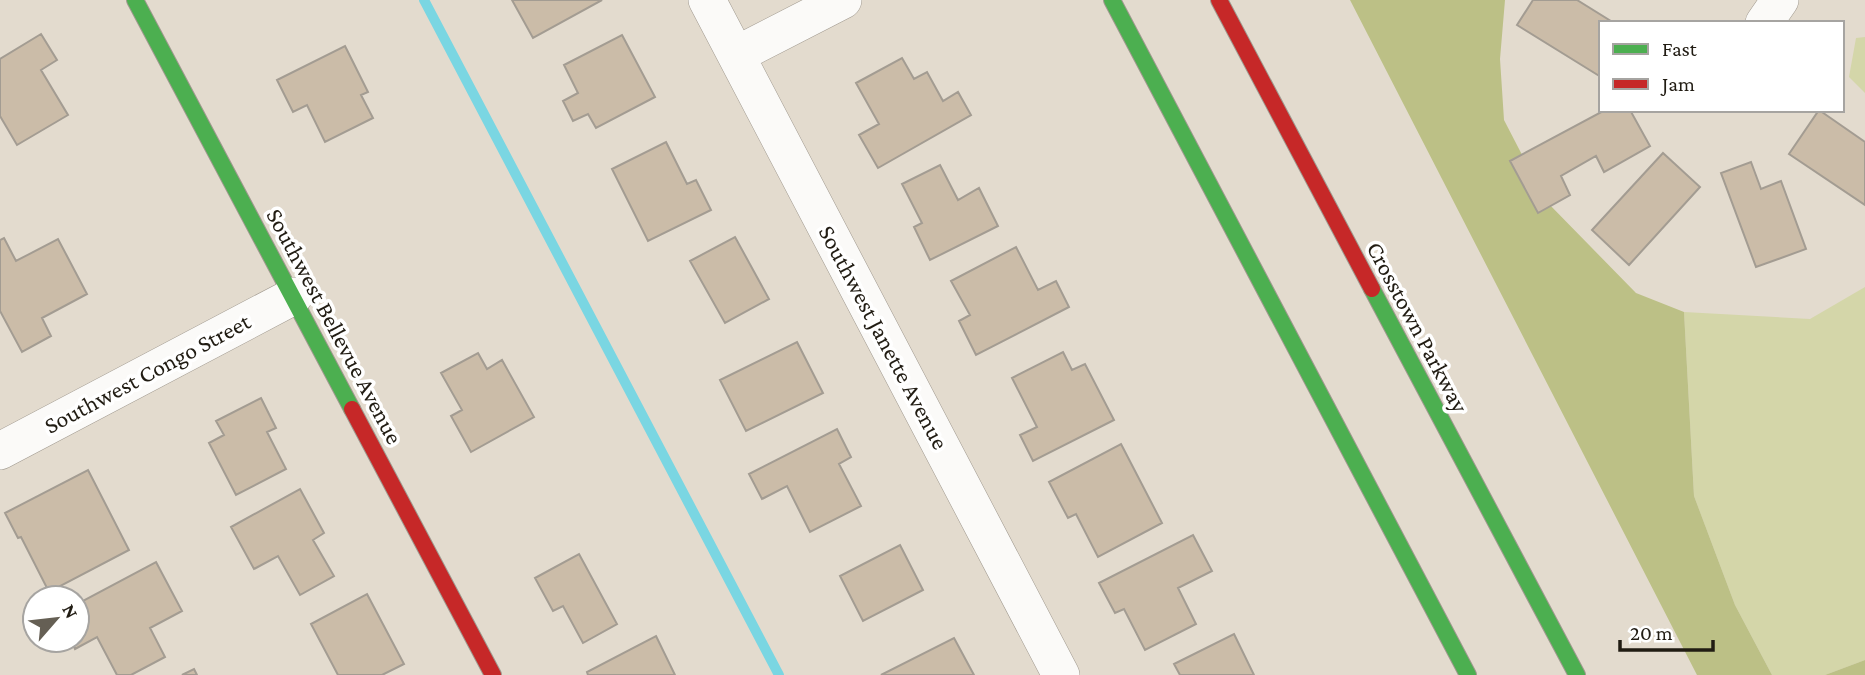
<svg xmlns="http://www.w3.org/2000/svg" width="1865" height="675" font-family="'Crimson Pro',serif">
<rect width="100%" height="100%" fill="#e3dbce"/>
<path fill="#d4d6a9" d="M1865,37v56l-16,-16 7,-39z
M1865,287v373l-40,15h-53l-37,-70 -41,-109 -10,-184 126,7z"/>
<path fill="#bcc086" d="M1350,0h155l-5,59 4,61 42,81 90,92 48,19 10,184 41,109 37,70h-75z
M1865,660v15h-40z"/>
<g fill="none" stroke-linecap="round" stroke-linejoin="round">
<path stroke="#7ad6e2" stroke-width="10" d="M424,0l355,675"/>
</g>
<path fill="#cbbca8" stroke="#a39c92" stroke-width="2" d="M512,0h90l-69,38z
M1533,0h44l37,23h-13v54l-84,-52z
M41,34l16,26 -16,10 27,45 -51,30 -17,-29v-57z
M622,35l33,62 -59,31 -8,-14 -15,7 -10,-20 15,-8 -14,-28z
M345,46l23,46 -7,3 12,23 -48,24 -18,-37 -14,7 -16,-32z
M902,58l12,21 13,-7 16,29 15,-9 13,23 -93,53 -19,-33 20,-11 -23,-41z
M1605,110h25l20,36 -46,26 -8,-16 -35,20 9,19 -32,18 -28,-52z
M1819,110l46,32v63l-76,-51z
M666,142l21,42 9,-4 15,30 -63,31 -36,-72z
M1663,153l37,34 -71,78 -37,-35z
M1751,162l10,27 20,-8 25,68 -50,18 -35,-94z
M940,165l18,35 21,-12 19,38 -68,34 -16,-33 8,-4 -20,-39z
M735,237l34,62 -44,24 -35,-62z
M4,238l12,23 42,-22 29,55 -45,24 9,18 -29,16 -22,-41v-71z
M1016,247l22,43 18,-9 13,26 -93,48 -17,-34 11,-6 -19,-34z
M797,342l26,51 -77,38 -26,-51z
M1063,352l9,18 13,-6 29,56 -81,41 -13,-26 17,-8 -25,-49z
M478,353l9,16 15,-9 32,57 -63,35 -20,-36 11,-6 -21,-37z
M261,398l15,30 -9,4 19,37 -50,26 -27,-52 15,-8 -8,-14z
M837,429l14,28 -12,7 22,42 -51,26 -23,-46 -25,13 -13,-25z
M1121,444l41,79 -64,34 -22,-43 -8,4 -19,-36z
M88,470l41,80 -80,42 -28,-55 -3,1 -13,-25z
M300,489l24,44 -11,7 21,36 -34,19 -22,-39 -24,13 -23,-42z
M1193,535l19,36 -34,17 18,36 -51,26 -21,-41 -9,4 -16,-30z
M900,545l23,45 -60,31 -23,-45z
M579,554l38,70 -34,19 -20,-37 -10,5 -18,-33z
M156,562l26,49 -32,17 15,29 -34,18h-14l-20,-38 -22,12 -4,-9h6v-36z
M367,594l37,70 -22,11h-44l-27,-51z
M1234,634l20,41h-74l-6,-11z
M656,636l19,39h-87l-1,-3z
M954,638l20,37h-93z
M194,669l3,6h-15z"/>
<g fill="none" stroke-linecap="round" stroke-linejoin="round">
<defs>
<path id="street" d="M707,0l354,675
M1764,23l16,-23
M736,55l107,-55
M0,451l294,-155"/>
<path id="fast" d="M135,0l217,409
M1112,0l356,675
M1372,289l205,386"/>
<path id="jam" d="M1219,0l153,289
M352,409l141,266"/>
</defs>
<use href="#street" stroke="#9f988e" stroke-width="38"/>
<use href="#fast" stroke="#9f988e" stroke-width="18"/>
<use href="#jam" stroke="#9f988e" stroke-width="18"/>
<use href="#street" stroke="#fbfaf8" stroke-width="37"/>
<use href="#fast" stroke="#4caf50" stroke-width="16"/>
<use href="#jam" stroke="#c62828" stroke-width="16"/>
</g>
<g text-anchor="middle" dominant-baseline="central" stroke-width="7" stroke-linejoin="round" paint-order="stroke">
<g font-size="24" fill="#211c13" stroke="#fff">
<text transform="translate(335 326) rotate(62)">Southwest Bellevue Avenue</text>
<text transform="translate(1418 327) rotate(62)">Crosstown Parkway</text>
<text transform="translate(884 337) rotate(62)">Southwest Janette Avenue</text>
<text transform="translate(147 373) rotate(-28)">Southwest Congo Street</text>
</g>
</g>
<rect x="1599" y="21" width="245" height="91" fill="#ffffff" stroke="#a6a4a1" stroke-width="2"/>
<rect x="1613" y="44" width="35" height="10" fill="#4caf50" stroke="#a6a4a1" stroke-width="2"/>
<text x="1662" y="56" font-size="21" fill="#211c13">Fast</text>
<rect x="1613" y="79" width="35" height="10" fill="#c62828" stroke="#a6a4a1" stroke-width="2"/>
<text x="1662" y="91" font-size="21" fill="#211c13">Jam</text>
<g transform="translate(56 619) rotate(62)"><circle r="33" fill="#ffffff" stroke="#a6a4a1" stroke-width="2"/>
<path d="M0-5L12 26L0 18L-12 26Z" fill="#655f54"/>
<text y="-10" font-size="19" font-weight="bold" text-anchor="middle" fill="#211c13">N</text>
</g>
<path d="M1620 640v10h93v-10" fill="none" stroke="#211c13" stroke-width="3.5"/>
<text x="1630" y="640" font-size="21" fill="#211c13" stroke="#ffffff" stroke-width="5" paint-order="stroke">20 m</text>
</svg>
